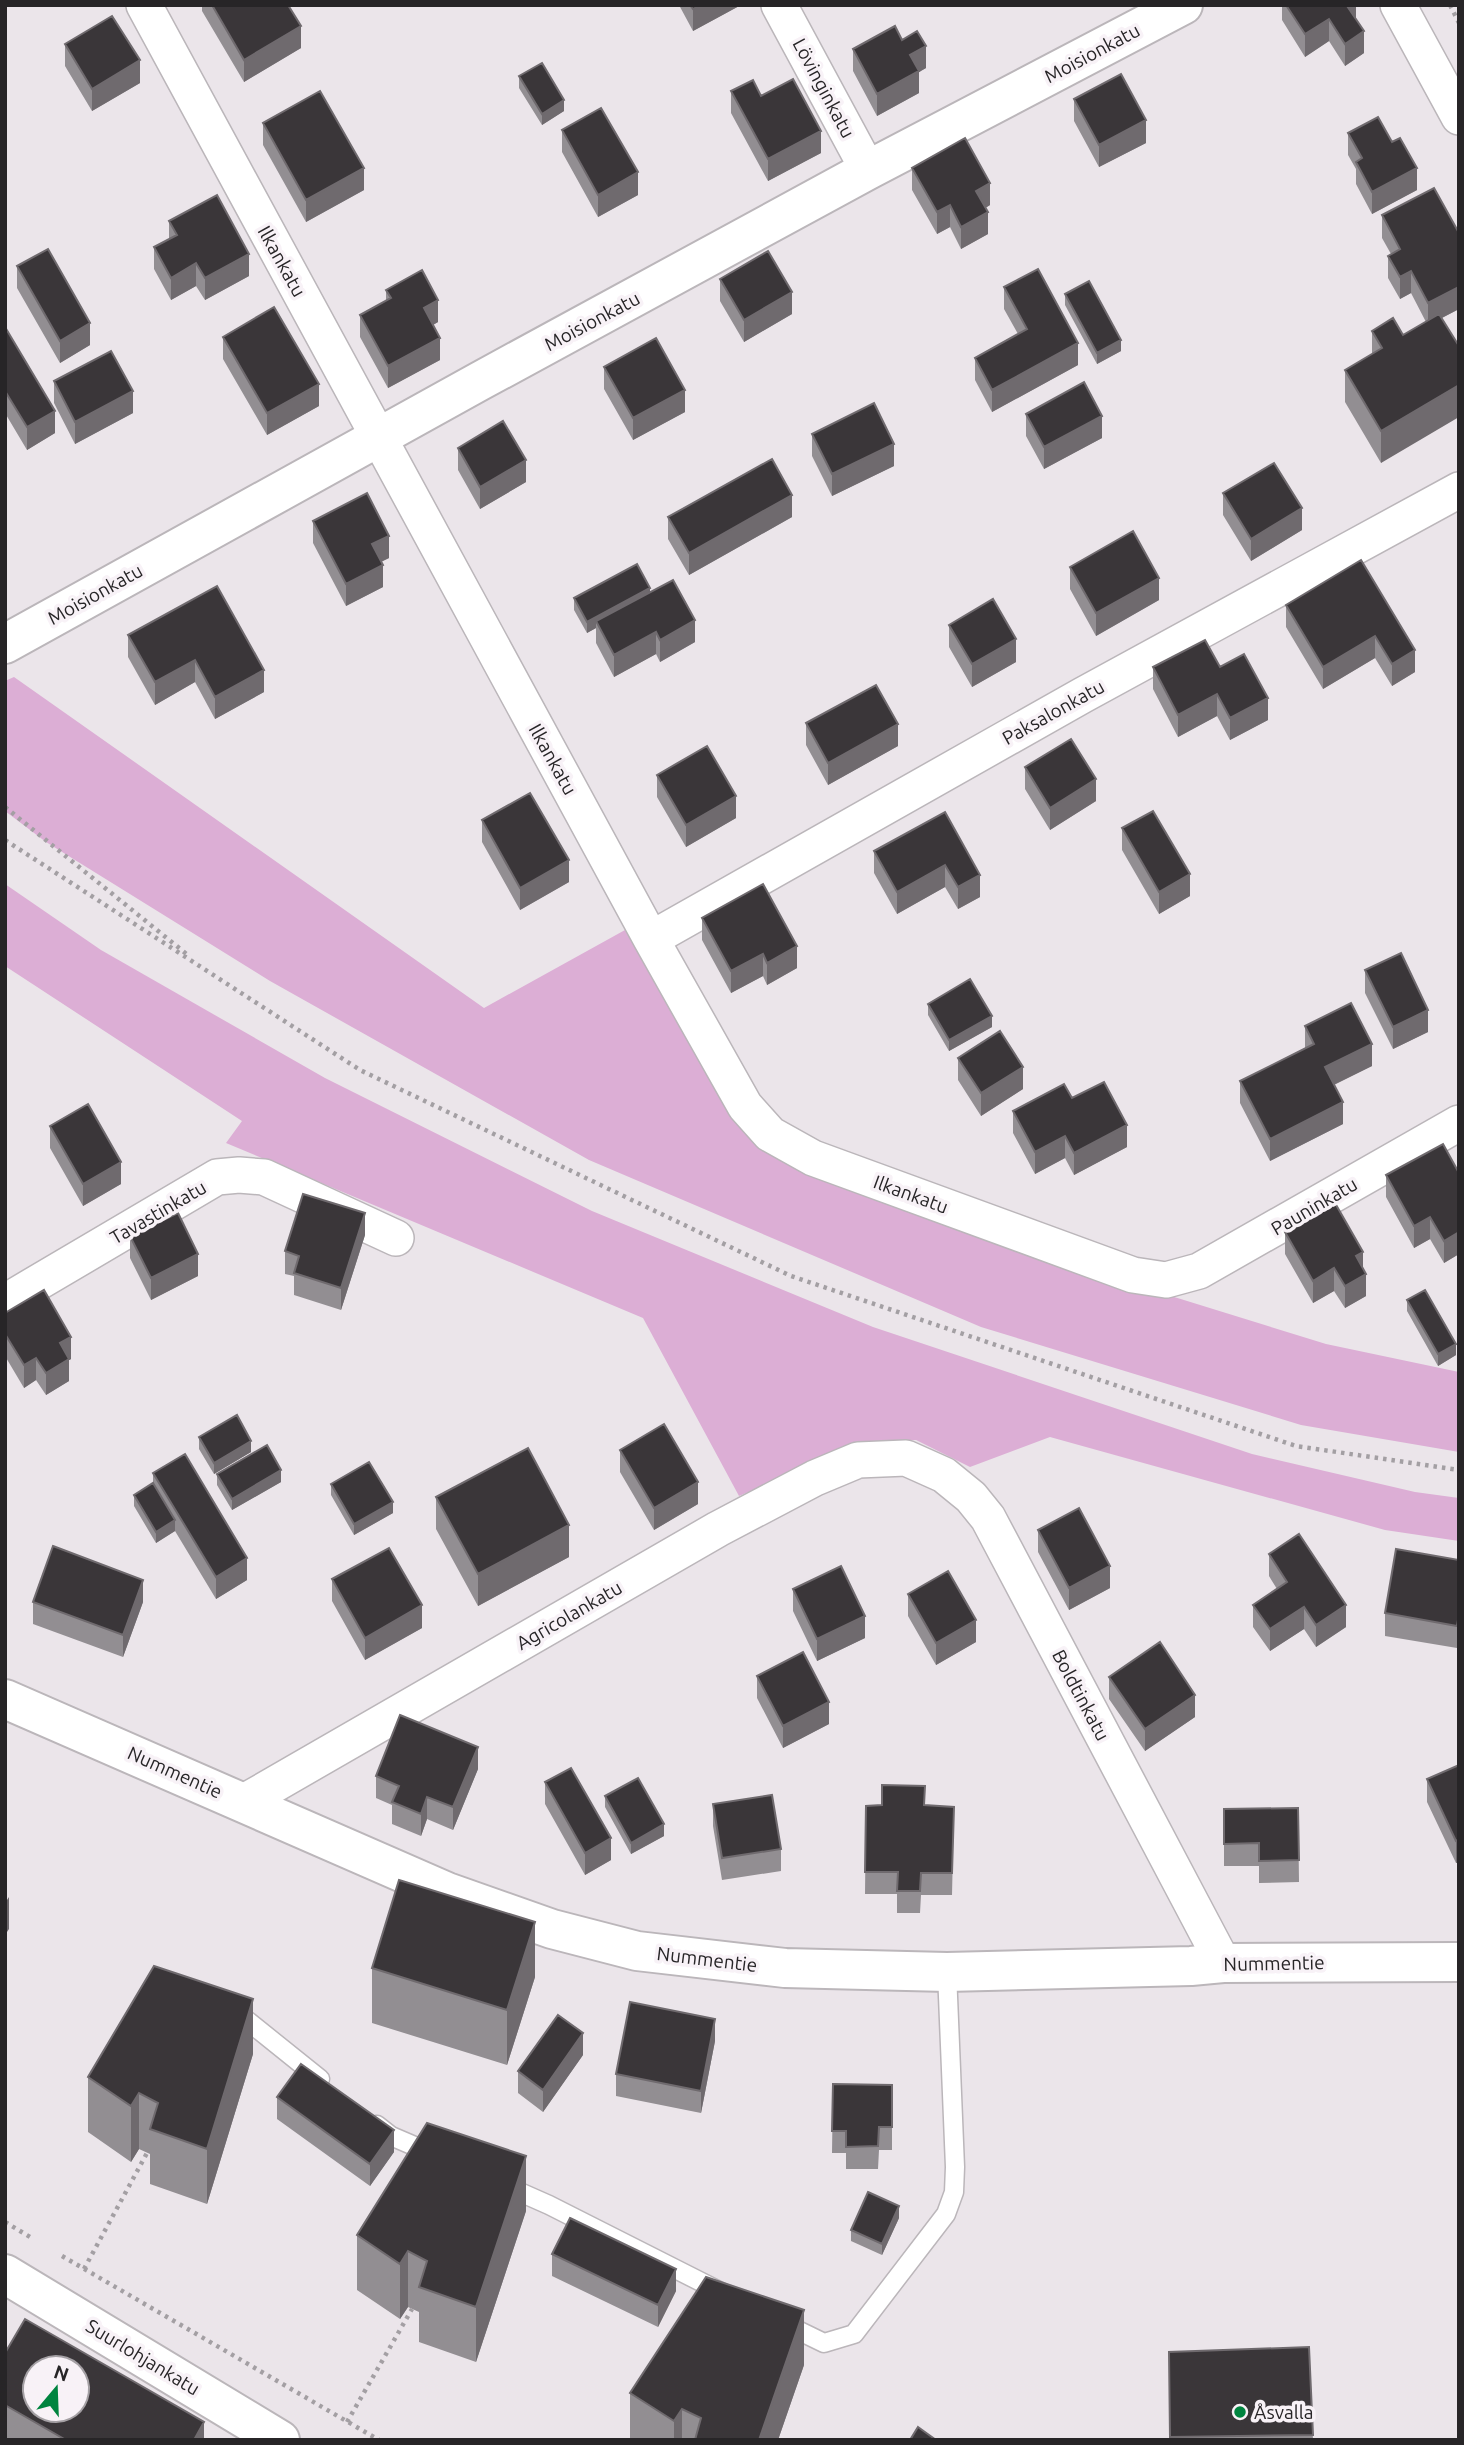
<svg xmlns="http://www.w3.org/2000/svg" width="1464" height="2445" font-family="Ubuntu,sans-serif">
<rect width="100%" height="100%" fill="#ebe5ea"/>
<path fill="#dcaed5" d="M14,677l470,331 141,-78 119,201 33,26 56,27 170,60 323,100 133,28v80l-158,-27 -320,-98 -392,-167 -319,-179 -224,-139 -41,-31v-130z
M5,884l96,66 224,128 267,133 281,116 379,127 163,38 44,6v43l-74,-11 -335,-93 -80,30 -54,-27 -52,2 -125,54 -96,-178 -417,-175 16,-22 -237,-155z"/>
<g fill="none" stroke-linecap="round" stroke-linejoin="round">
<defs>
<path id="service" d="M244,2018l76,61
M377,2125l14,11 42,18
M506,2186l43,19 174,88
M783,2323l41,20 30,-9 92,-120 8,-22 1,-25 -8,-195"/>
<path id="minor" d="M144,5l507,934 94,167 25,28 43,24 320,117 33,5 33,-9 260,-148
M779,5l89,165
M1398,5l61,112
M651,939l432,-244 376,-205
M5,1302l212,-125 22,-2 25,2 132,61
M244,1802l474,-273 97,-51 43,-18 48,-2 38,17 27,22 17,21 235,445"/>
<path id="tertiary" d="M5,644l475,-263 388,-211 315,-165
M5,1699l442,193 105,37 85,22 148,17 162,4 244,-6 32,-3 236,-1"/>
<path id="secondary" d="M5,2274l275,166"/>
</defs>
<use href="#service" stroke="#bbb6ba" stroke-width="21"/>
<use href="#minor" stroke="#bbb6ba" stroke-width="38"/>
<use href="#tertiary" stroke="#bbb6ba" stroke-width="42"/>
<use href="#secondary" stroke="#bbb6ba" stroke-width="42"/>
<path stroke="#a39fa3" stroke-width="4.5" stroke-dasharray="3.5 5" stroke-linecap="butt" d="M1450,5l9,18
M5,807l184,149
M5,840l355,230 431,206 505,170 163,24
M5,2222l25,15
M62,2256l317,184
M84,2269l63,-116
M347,2422l65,-113"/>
<use href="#service" stroke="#fff" stroke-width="18"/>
<use href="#minor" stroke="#fff" stroke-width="35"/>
<use href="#tertiary" stroke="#fff" stroke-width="38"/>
<use href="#secondary" stroke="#fff" stroke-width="38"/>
</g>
<path fill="#928e92" d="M202,5h86l13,43 -57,34 -42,-71z
M679,5h62l-48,26z
M1282,5h74v14l8,34 -19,13 -16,-25 -24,16 -23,-37z
M902,40l24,28 -7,4v21l-42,23 -24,-45v-22z
M65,44l75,39 -48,28 -27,-45z
M519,76l45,35 -22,14 -23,-37z
M731,91l30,5 60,57 -53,28 -37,-68z
M1074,99l72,44 -47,24 -25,-46z
M263,123l101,67 -58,32 -43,-77z
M562,130l76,65 -40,22 -36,-65z
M1348,133l69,57 -45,24 -16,-30v-15l-8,-14z
M912,168l78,37 -5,3 3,26 -27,15 -11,-22 -13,7 -25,-44z
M1382,215l77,94 -17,9 -61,145 -36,-61v-32l27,-16v-23l31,4 23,-13 -15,-29 -11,6 -12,-21v-22l3,-2 -9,-16z
M169,221l80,55 -44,24 -9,-14 -25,14 -17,-31v-22l15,-8z
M17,266l73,79 -30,18 -43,-75z
M720,279l72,35 -48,28 -24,-41z
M1004,287l74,78 -86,47 -17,-32v-22l43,-24 -14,-25z
M386,290l52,32 -5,3 7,35 -52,28 -28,-51v-22l26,-14z
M1065,294l56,57 -24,13 -32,-59z
M5,327l50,106 -28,17 -22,-37z
M223,337l96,69 -52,29 -44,-76z
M604,367l81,45 -52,28 -29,-51z
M54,381l79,32 -58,31 -21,-41z
M1026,414l76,24 -58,31 -18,-33z
M812,434l82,32 -62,30 -20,-40z
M458,448l68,34 -46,27 -22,-39z
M1223,493l79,37 -51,31 -28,-46z
M668,517h124l-103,58 -21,-36z
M313,521l76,37 -8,4 2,25 -37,19 -33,-63z
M1361,560l54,112 -23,14 -17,-28 -52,31 -37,-62v-22z
M1070,567l89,33 -63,36 -26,-47z
M217,586l47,106 -49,27 -20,-37 -40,23 -27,-48v-22z
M650,592l45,50 -35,20 -4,-8 -42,23 -18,-34v-15l-9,5 -13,-23v-12z
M949,625l67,37 -44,25 -23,-40z
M1153,667h67l48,53 -38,20 -13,-24 -39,21 -25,-48z
M806,723l92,23 -70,39 -22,-40z
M1025,767l71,34 -46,29 -25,-41z
M657,775l79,43 -50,29 -29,-50z
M945,812l35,85 -22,12 -13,-22 -48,27 -23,-41v-22z
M482,820l87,62 -49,28 -38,-68z
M1122,828l68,68 -31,18 -37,-64z
M702,918l95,50 -30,17 -4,-9 -32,17 -29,-53z
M1365,970l63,62 -35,17 -28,-56z
M928,1004l64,23 -43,24 -21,-36z
M1305,1026l67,40 -38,19 9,39 -73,37 -30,-58v-22l65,-33z
M958,1058l65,31 -42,27 -23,-36z
M1072,1098l55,49 -53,28 -9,-17 -30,16 -22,-41v-22z
M50,1126l71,58 -38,22 -33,-58z
M1459,1173v81l-15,9 -14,-24 -16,9 -28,-51v-22z
M1285,1232l78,37 3,27 -21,12 -11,-17 -21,12 -28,-49z
M365,1235l-24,75 -47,-15v-19l-9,-2v-23z
M130,1236l68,40 -47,24 -21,-42z
M1407,1300l49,55 -18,11 -31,-55z
M5,1313l66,46 -2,1v21l-23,14 -10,-15 -12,8 -19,-32z
M199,1437l52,15 -37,22 -15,-25z
M620,1450l78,54 -44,26 -34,-58z
M153,1473l94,107 -31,19 -41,-68 -19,12 -22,-37v-11l19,-12z
M217,1474l64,8 -49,28 -15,-25z
M331,1484l62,29 -39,22 -23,-40z
M436,1497l133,60 -91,49 -42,-77z
M1038,1530l72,58 -41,22 -31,-58z
M1269,1554l77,73 -30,20 -12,-18 -34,22 -17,-24v-22l24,-16 -8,-13z
M1459,1560l-2,88 -72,-12v-23z
M332,1579l90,49 -57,32 -33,-59z
M793,1589l72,49 -48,23 -24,-50z
M908,1594l68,48 -40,23 -28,-49z
M33,1602h110l-20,55 -90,-33z
M757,1676l72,48 -46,24 -26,-50z
M1109,1677l86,40 -50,34 -36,-52z
M1459,1765v97l-3,1 -29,-61v-23z
M478,1769l-25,61 -26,-11 -6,17 -29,-12v-19l-16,-7v-22z
M545,1782l66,78 -26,15 -40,-71z
M605,1796l59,40 -33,18 -26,-47z
M713,1804l68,45v22l-59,9 -9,-54z
M924,1805l30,2 -2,88h-31l-1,18h-23v-19h-32l1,-88z
M1298,1808l1,74 -40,1v-17h-35v-57z
M372,1968l163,9 -28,88 -135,-42z
M715,2041l-14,72 -85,-17v-22z
M253,2054l-46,150 -57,-20v-30l-11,-5 -8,13 -43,-30v-55z
M583,2055l-40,57 -25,-19v-22z
M833,2084l59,1v65h-13l-1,19h-32v-16h-14z
M277,2097l117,55 -24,34 -93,-67z
M526,2211l-50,151 -57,-20v-30l-11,-5 -8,12 -43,-29v-55z
M899,2218l-17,37 -31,-14v-11z
M552,2254l124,37 -18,36 -106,-51z
M1309,2347l4,93h-143l-1,-88z
M5,2353l199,87h-193l-6,-3z
M804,2365l-26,75h-148v-47z"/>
<path fill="#6f6a6e" d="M700,5h41l-48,26v-22z
M1349,5h7v18l-9,-17z
M1329,19v22l-24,16v-23z
M301,26v22l-57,34v-22z
M1364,31v22l-19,13v-22z
M926,46v22l-7,4v21l-42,23v-22l33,-39z
M140,60v23l-48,28v-22z
M564,100v11l-22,14v-11z
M1146,120v23l-47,24v-22z
M821,131v22l-53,28v-22z
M364,168v22l-58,32v-22z
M1417,168v22l-45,24v-22z
M638,172v23l-40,22v-22z
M990,183v22l-14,9v-23z
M950,205v22l-13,7v-22z
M988,212v22l-27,15v-22z
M249,254v22l-44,24v-22z
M196,263v23l-25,14v-22z
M1411,271v22l-11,6v-22z
M1459,287v22l-31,16v-22z
M792,292v22l-48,28v-22z
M438,300v22l-14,8v-22z
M90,323v22l-30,18v-22z
M440,338v22l-52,28v-22z
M1121,340v11l-24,13v-11z
M1078,343v22l-86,47v-22z
M319,384v22l-52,29v-22z
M1459,385v32l-78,46v-32z
M685,390v22l-52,28v-22z
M133,391v22l-58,31v-22z
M55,411v22l-28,17v-23z
M1102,416v22l-58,31v-22z
M894,444v22l-62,30v-22z
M526,460v22l-46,27v-22z
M792,495v22l-103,58v-22z
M1302,508v22l-51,31v-22z
M389,536v22l-17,8v-22z
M383,565v22l-37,19v-22z
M1159,578v22l-63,36v-23z
M650,588v11l-54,22v7l-9,5v-11z
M695,620v22l-35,20v-22z
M656,632v22l-42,23v-22z
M1375,636v22l-52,31v-22z
M1016,639v23l-44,25v-23z
M1415,650v22l-23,14v-22z
M195,660v22l-40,23v-23z
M264,670v22l-49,27v-22z
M1217,694v22l-39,21v-22z
M1268,698v22l-38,20v-22z
M898,724v22l-70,39v-22z
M1096,779v22l-46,29v-22z
M736,796v22l-50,29v-22z
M569,860v22l-49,28v-22z
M945,865v22l-48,27v-22z
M1190,874v22l-31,18v-22z
M980,875v22l-22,12v-22z
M797,946v22l-30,17v-22z
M763,954v22l-32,17v-22z
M1428,1010v22l-35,17v-22z
M992,1016v11l-43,24v-11z
M1372,1044v22l-47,23v-22z
M1023,1067v22l-42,27v-23z
M1343,1102v22l-73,37v-22z
M1127,1125v22l-53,28v-22z
M1065,1136v22l-30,16v-22z
M121,1162v22l-38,22v-22z
M365,1213v22l-24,75v-22z
M1430,1217v22l-16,9v-22z
M1459,1232v22l-15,9v-22z
M1363,1252v22l-7,-18z
M198,1254v22l-47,24v-22z
M1334,1268v23l-21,12v-22z
M1366,1274v22l-21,12v-22z
M71,1337v22l-2,1v21l-23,14v-22l14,-30z
M1456,1344v11l-18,11v-12z
M36,1358v22l-12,8v-23z
M251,1441v11l-37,22v-11z
M281,1470v12l-49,28v-11z
M698,1482v22l-44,26v-22z
M393,1502v11l-39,22v-11z
M175,1520v11l-19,12v-11z
M569,1525v32l-91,49v-32z
M247,1558v22l-31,19v-22z
M1110,1566v22l-41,22v-22z
M143,1580v22l-20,55v-22z
M422,1605v23l-57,32v-22z
M1346,1605v22l-30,20v-22z
M1304,1607v22l-34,22v-22z
M1459,1614v22l-2,12v-22z
M865,1616v22l-48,23v-22z
M976,1620v22l-40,23v-22z
M1195,1695v22l-50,34v-22z
M829,1702v22l-46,24v-22z
M478,1747v22l-25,61v-23z
M427,1797v22l-6,17v-22z
M664,1824v12l-33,18v-11z
M611,1838v22l-26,15v-22z
M1459,1840v22l-3,1v-22z
M9,1897v32l-4,6v-32z
M535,1922v55l-28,88v-55z
M253,1999v55l-46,150v-55z
M715,2019v22l-14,72v-22z
M583,2033v22l-40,57v-22z
M139,2093v56l-8,13v-56z
M394,2130v22l-24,34v-22z
M526,2156v55l-50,151v-55z
M899,2206v12l-17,37v-11z
M408,2251v56l-8,12v-55z
M676,2269v22l-18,36v-22z
M804,2310v55l-26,75h-19z
M682,2409v31h-8v-19z
M204,2422v18h-10z"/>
<path fill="#3a3639" stroke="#6f6a6e" stroke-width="2" fill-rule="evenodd" d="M212,5h76l13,21 -57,34z
M690,5h10l-7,4z
M1286,5h63l-2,1 17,25 -19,13 -16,-25 -24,15z
M112,16l28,44 -48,29 -27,-45z
M895,26l7,14 15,-9 9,15 -16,9 9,16 -42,23 -24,-45z
M542,63l22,37 -22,14 -23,-38z
M1121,74l25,46 -47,25 -25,-46z
M793,79l28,52 -53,28 -37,-68 22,-11 8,16z
M320,91l44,77 -58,32 -43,-77z
M601,108l37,64 -40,23 -36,-65z
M1378,117l14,25 8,-4 17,30 -45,24 -16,-30 6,-4 -14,-25z
M965,138l25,45 -14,8 12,21 -27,15 -11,-22 -13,7 -25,-44z
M1434,188l25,45v54l-31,16 -17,-32 -11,6 -12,-21 12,-7 -18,-34z
M217,195l32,59 -44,24 -9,-15 -25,15 -17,-31 23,-12 -8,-14z
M48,249l42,74 -30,18 -43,-75z
M768,251l24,41 -48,28 -24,-41z
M1038,269l40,74 -86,47 -17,-32 52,-29 -23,-42z
M422,270l16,30 -14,8 16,30 -52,28 -28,-51 31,-17 -5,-8z
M1089,281l32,59 -24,13 -32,-59z
M274,307l45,77 -52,29 -44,-76z
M1439,314l20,32v39l-78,46 -36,-61 37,-22 -10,-17 21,-13 10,17z
M5,327l50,84 -28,16 -22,-36z
M656,338l29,52 -52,28 -29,-51z
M111,351l22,40 -58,31 -21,-41z
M1084,382l18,34 -58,31 -18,-33z
M874,403l20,41 -62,30 -20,-40z
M503,421l23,39 -46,27 -22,-39z
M772,459l20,36 -103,58 -21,-36z
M1274,463l28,45 -51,31 -28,-46z
M367,493l22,43 -17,8 11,21 -37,19 -33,-63z
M1133,531l26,47 -63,35 -26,-46z
M1361,560l54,90 -23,14 -17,-28 -52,31 -37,-62z
M637,564l13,24 -63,34 -13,-24z
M673,580l22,40 -35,20 -4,-8 -42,23 -18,-34z
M217,586l47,84 -49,27 -20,-37 -40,22 -27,-47z
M993,599l23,40 -44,25 -23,-39z
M1205,640l15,27 24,-13 24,44 -38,20 -13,-24 -39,21 -25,-48z
M876,685l22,39 -70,39 -22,-40z
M1071,739l25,40 -46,29 -25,-41z
M707,746l29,50 -50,29 -29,-50z
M530,793l39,67 -49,28 -38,-68z
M1153,811l37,63 -31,18 -37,-64z
M945,812l35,63 -22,12 -13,-22 -48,27 -23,-41z
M763,884l34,62 -30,17 -4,-9 -32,17 -29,-53z
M1401,953l27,57 -35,17 -28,-57z
M970,979l22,37 -43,24 -21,-36z
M1351,1003l21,41 -47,23 18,35 -73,37 -30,-58 74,-37 -9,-18z
M1000,1031l23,36 -42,26 -23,-35z
M1104,1082l23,43 -53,28 -9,-17 -30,16 -22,-41 51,-27 8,14z
M88,1104l33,58 -38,22 -33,-58z
M1443,1144l16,29v59l-15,9 -14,-24 -16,9 -28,-51z
M303,1194l62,19 -24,75 -47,-15 5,-17 -14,-5z
M1335,1203l28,49 -7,4 10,18 -21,12 -11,-18 -21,13 -28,-49z
M178,1213l20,41 -47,24 -21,-42z
M44,1290l27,47 -11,6 9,16 -23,14 -10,-15 -12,7 -19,-31v-21z
M1425,1290l31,54 -18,10 -31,-54z
M237,1415l14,26 -37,22 -15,-26z
M664,1424l34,58 -44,26 -34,-58z
M267,1445l14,25 -49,29 -15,-25z
M528,1448l41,77 -91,49 -42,-77z
M185,1454l62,104 -31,19 -63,-104z
M369,1462l24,40 -39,22 -23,-40z
M153,1483l22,37 -19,12 -22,-37z
M1079,1508l31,58 -41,22 -31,-58z
M1299,1534l47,71 -30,20 -12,-18 -34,22 -17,-24 34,-23 -18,-28z
M53,1546l90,34 -20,55 -90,-33z
M389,1548l33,57 -57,33 -33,-59z
M1396,1549l63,11v54l-2,12 -72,-13z
M841,1566l24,50 -48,23 -24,-50z
M948,1571l28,49 -40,23 -28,-49z
M1160,1642l35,53 -50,34 -36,-52z
M803,1652l26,50 -46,24 -26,-50z
M400,1715l78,32 -25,60 -26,-10 -6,17 -29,-12 7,-16 -23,-10z
M1459,1765v75l-3,1 -29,-62z
M571,1768l40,70 -26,15 -40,-71z
M638,1778l26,46 -33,19 -26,-47z
M882,1785l43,1 -1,19 30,2 -2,66h-31l-1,18h-23l1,-19h-33l1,-66 16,-1z
M772,1795l9,54 -59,9 -9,-54z
M1298,1808l1,52 -40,1v-18l-35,1v-35z
M399,1880l136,42 -28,88 -135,-42z
M154,1966l99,33 -46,150 -57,-20 8,-26 -19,-10 -8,13 -43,-29z
M630,2002l85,17 -14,72 -85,-17z
M558,2015l25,18 -40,57 -25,-19z
M301,2064l93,66 -24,34 -93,-67z
M833,2084l59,1v42h-13l-1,19 -32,1v-16h-14z
M427,2123l99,33 -50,151 -57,-20 8,-26 -19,-10 -8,13 -43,-29z
M868,2192l31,14 -17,38 -31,-14z
M570,2218l106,51 -18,36 -106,-51z
M706,2277l98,33 -45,130h-64l6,-22 -19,-9 -8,12 -44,-28z
M25,2319l179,103 -10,18h-128l-61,-35v-52zM35,2368h42v42h-42z
M1309,2347l4,88 -143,2 -1,-85z
M918,2427l18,13h-26z"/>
<circle fill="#00843f" stroke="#f8f2f7" stroke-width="2.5" cx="1240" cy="2412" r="7"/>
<g text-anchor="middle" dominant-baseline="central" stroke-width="7" stroke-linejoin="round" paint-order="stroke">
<g font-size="19" fill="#272527" stroke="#f8f2f7">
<text transform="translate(1092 53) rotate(-28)">Moisionkatu</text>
<text transform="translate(824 88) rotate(62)">Lövinginkatu</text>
<text transform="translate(282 261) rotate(61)">Ilkankatu</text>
<text transform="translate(592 321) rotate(-28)">Moisionkatu</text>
<text transform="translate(95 594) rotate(-29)">Moisionkatu</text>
<text transform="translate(1053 712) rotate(-29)">Paksalonkatu</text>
<text transform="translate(553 759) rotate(61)">Ilkankatu</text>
<text transform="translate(911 1194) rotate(20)">Ilkankatu</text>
<text transform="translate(1314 1206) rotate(-30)">Pauninkatu</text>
<text transform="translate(158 1212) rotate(-30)">Tavastinkatu</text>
<text transform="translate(569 1615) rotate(-30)">Agricolankatu</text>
<text transform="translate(1081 1695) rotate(62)">Boldtinkatu</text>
<text transform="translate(175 1772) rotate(24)">Nummentie</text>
<text transform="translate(707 1959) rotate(7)">Nummentie</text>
<text transform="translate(1274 1963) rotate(-1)">Nummentie</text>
<text transform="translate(143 2357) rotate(31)">Suurlohjankatu</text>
</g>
<g font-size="19" fill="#272527" stroke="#f8f2f7" text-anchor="start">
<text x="1254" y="2412">Åsvalla</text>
</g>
</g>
<rect width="1464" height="2445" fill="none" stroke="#272527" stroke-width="14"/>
<g transform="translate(56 2389) rotate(19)"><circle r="33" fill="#f8f2f7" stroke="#a4a0a4" stroke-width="2"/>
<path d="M0-5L12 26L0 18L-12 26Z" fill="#00843f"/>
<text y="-10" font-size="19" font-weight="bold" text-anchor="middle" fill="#272527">N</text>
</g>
</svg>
